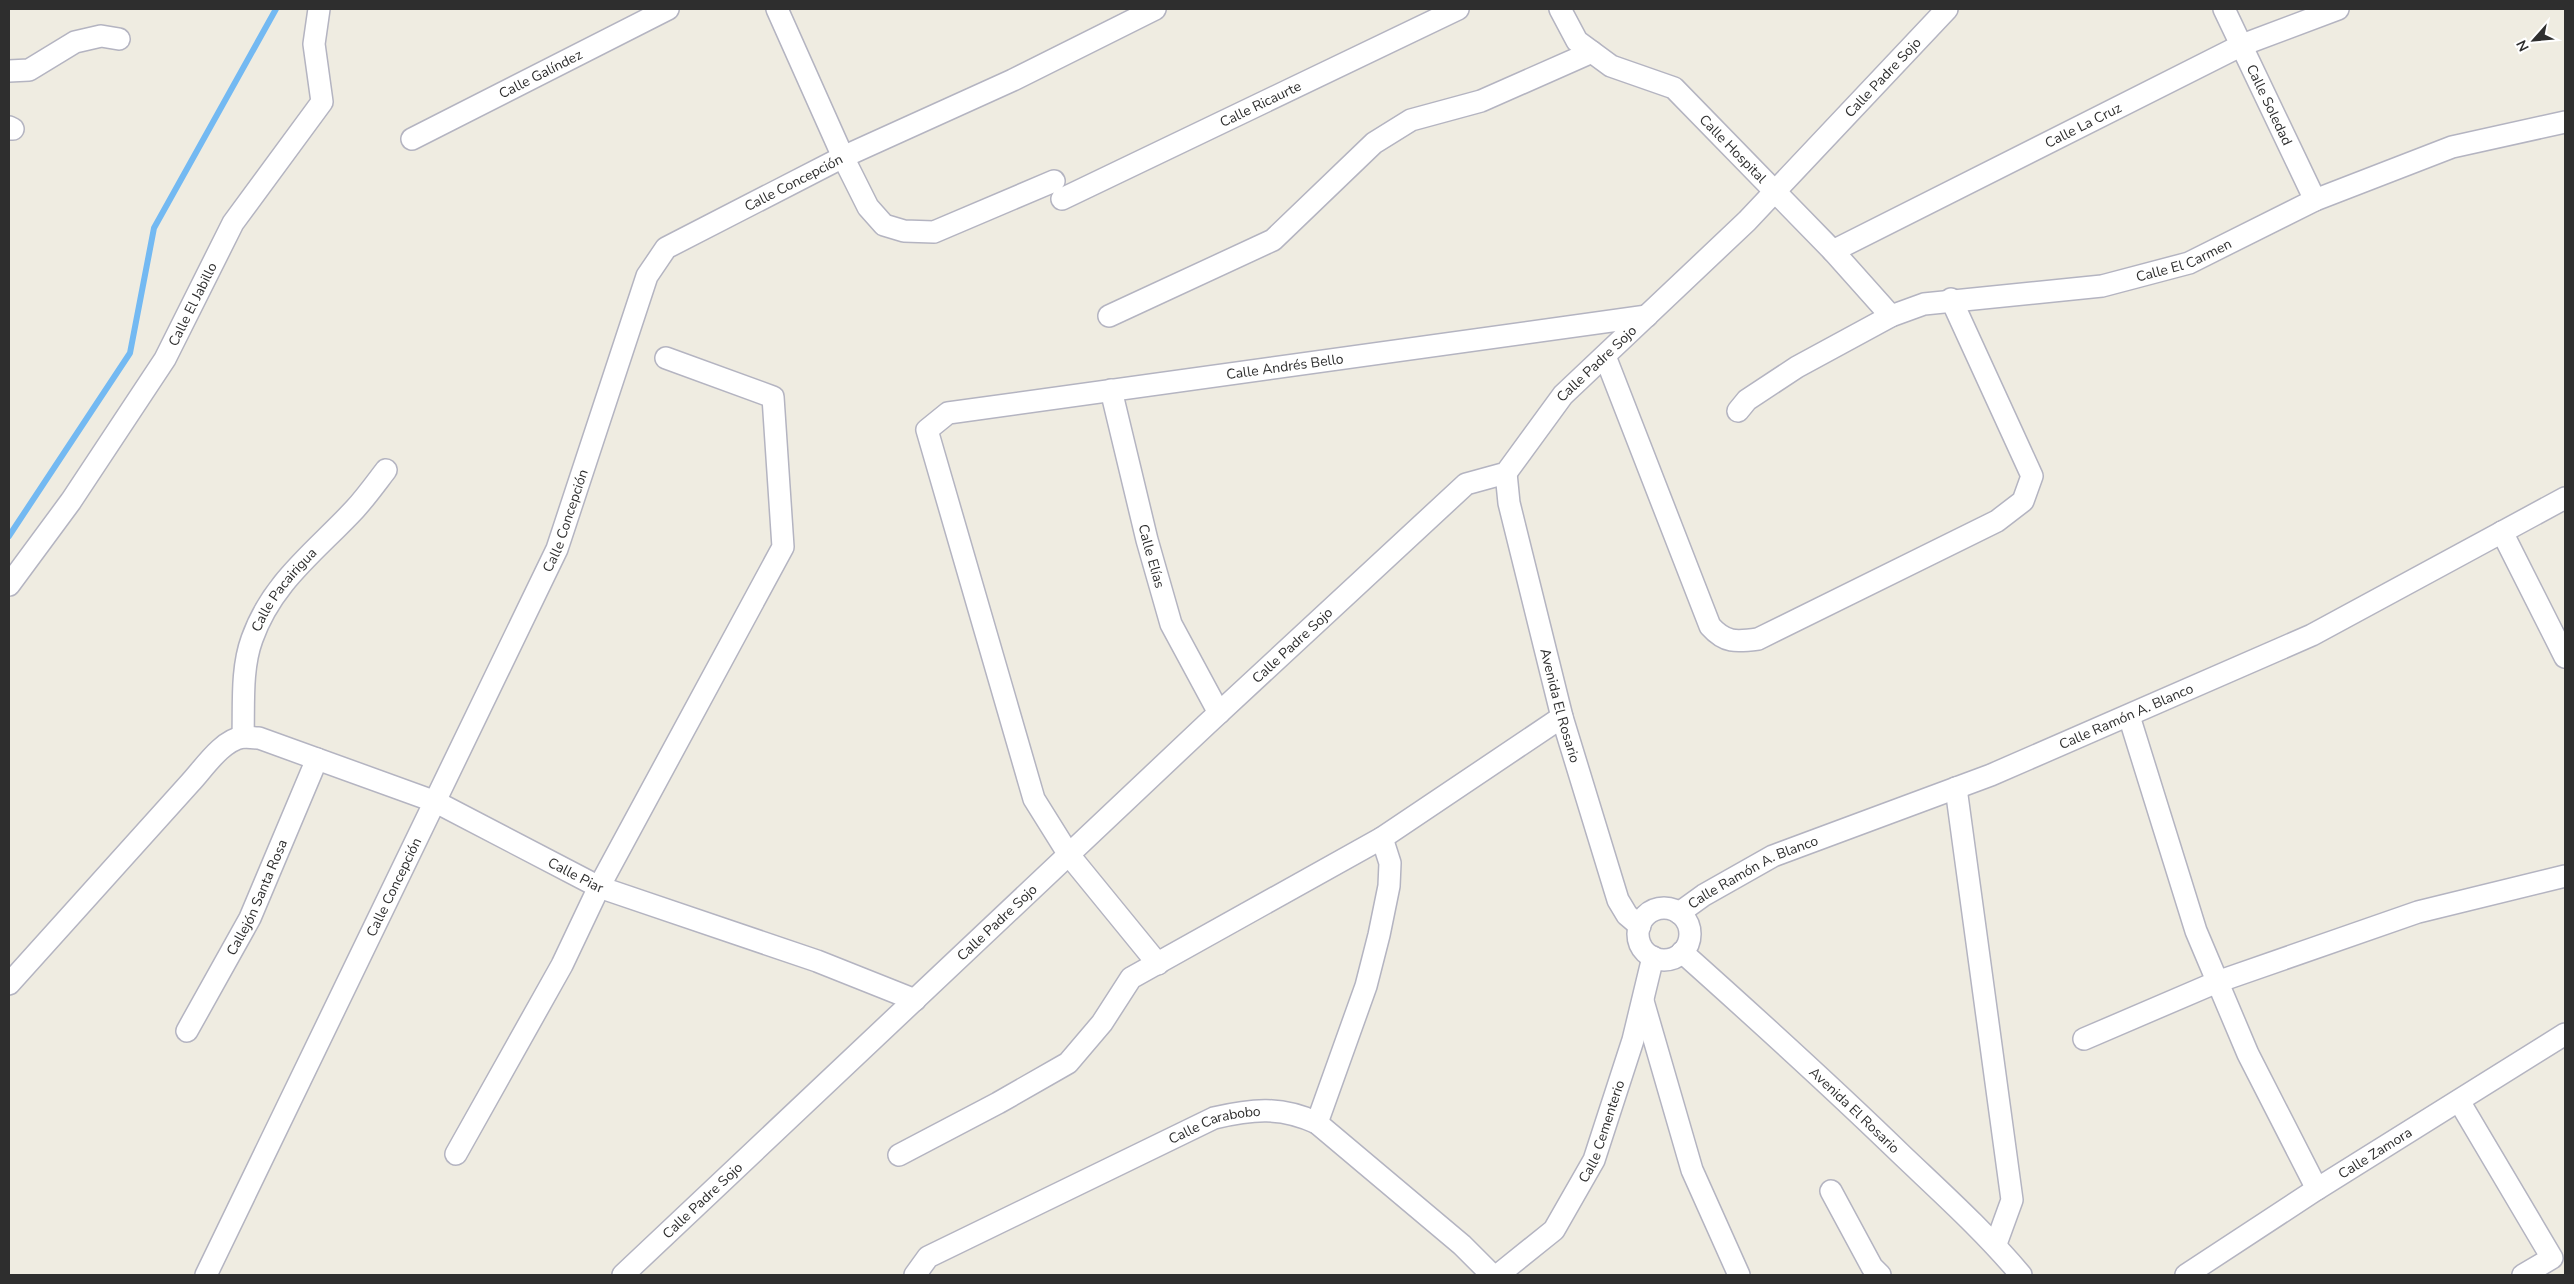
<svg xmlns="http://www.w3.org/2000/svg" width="2574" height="1284" font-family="'Nunito Sans',sans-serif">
<rect width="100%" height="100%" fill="#efece1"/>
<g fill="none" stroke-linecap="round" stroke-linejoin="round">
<path stroke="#73b9f2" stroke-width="6" d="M9,536l121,-183 24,-125 122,-219"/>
<defs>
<g id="street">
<path d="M777,9l66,148 25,50 16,18 20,6 30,1 120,-51"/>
<path id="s1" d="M1560,9l17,32 34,25 63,22 159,163 58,65"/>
<path id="s2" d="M2224,9l91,191"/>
<path d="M9,71l20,-1 46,-28 26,-6 18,3"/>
<path d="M9,127l4,2h-4"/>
<path id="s3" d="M412,139l256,-130"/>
<path id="s4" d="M1062,199l396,-190"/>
<path id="s5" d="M1833,251l409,-206 96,-36"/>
<path d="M1109,316l164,-76 101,-97 37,-23 70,-19 111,-49"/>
<path d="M1605,356l105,270c15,17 26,16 48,13l239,-118 26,-20 9,-25 -81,-177"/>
<path id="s6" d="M1111,390l36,150 24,84 48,89"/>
<path id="s7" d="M1738,411l9,-11 50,-33 94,-51 33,-12 178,-18 87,-23 126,-63 137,-53 113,-25"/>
<path id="s8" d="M1506,473l3,30 53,214 56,183 9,15 13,11"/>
<path d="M2502,532l63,125"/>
<path id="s9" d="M9,585l62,-84 94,-142 68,-136 89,-121 -8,-58 5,-35"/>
<path d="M2129,716l67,215 52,123 69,135"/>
<path id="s10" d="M243,737c1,-32 -2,-68 9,-98 20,-57 64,-88 103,-130 11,-12 21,-26 31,-39"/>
<path d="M1956,788l56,412 -16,44"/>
<circle cx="1664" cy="934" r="26"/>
<path id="s11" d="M1679,913l25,-18 69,-39 218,-81 321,-140 253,-137"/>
<path id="s12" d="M1682,952c75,67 149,134 221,204 41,39 82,76 118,119"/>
<path id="s13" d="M1158,964l-89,-109 -35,-56 -107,-369 21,-17 699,-97"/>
<path id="s14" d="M9,984l181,-201c14,-15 32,-43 53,-46 5,0 11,1 16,1l177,64 163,85 218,74 98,39"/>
<path d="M1643,1001l49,169 47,105"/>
<path id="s15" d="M187,1031l63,-113 67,-159"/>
<path d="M2084,1039l133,-57 201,-70 147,-36"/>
<path d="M2459,1101l93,157 -29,17"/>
<path d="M1317,1123l49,-137 13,-51 10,-49 1,-23 -8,-25"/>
<path d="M456,1154l106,-189 37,-78 184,-340 -10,-150 -107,-39"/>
<path d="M899,1155l99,-52 70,-40 34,-40 29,-45 251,-140 180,-121"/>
<path d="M1831,1191l41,76 8,8"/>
<path id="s16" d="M206,1275l351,-726 90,-273 19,-28 177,-91 170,-77 142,-71"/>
<path id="s17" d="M623,1275l584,-551 259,-240 40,-11 57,-78 184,-174 200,-212"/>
<path id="s18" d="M915,1275l13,-18 286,-139c38,-9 67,-12 103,5l145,122 30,30"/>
<path id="s19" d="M1498,1275l56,-45 40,-70 39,-120 20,-83"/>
<path id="s20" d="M2186,1275l131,-86 248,-155"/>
</g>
</defs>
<use href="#street" stroke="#b4b4c1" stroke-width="24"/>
<use href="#street" stroke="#fff" stroke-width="21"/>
</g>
<g text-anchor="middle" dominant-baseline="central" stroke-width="4" stroke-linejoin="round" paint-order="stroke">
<g font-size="14" fill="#2e2e2e" stroke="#fff">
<text stroke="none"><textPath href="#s3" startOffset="144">Calle Galíndez</textPath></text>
<text stroke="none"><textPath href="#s17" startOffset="1745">Calle Padre Sojo</textPath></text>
<text stroke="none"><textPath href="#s4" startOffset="220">Calle Ricaurte</textPath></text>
<text stroke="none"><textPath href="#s2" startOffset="106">Calle Soledad</textPath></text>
<text stroke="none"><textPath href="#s5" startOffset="280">Calle La Cruz</textPath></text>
<text stroke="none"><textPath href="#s1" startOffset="230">Calle Hospital</textPath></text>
<text stroke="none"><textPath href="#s16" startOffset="1271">Calle Concepción</textPath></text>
<text stroke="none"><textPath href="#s7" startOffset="481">Calle El Carmen</textPath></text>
<text stroke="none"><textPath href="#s9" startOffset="336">Calle El Jabillo</textPath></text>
<text stroke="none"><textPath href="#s17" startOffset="1340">Calle Padre Sojo</textPath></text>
<text stroke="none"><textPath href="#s13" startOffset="958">Calle Andrés Bello</textPath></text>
<text stroke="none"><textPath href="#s16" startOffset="836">Calle Concepción</textPath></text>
<text stroke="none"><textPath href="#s6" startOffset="171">Calle Elías</textPath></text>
<text stroke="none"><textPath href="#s10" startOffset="158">Calle Pacairigua</textPath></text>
<text stroke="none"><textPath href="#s17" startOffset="919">Calle Padre Sojo</textPath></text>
<text stroke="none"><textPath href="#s8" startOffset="239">Avenida El Rosario</textPath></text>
<text stroke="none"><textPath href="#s11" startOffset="490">Calle Ramón A. Blanco</textPath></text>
<text stroke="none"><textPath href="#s11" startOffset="85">Calle Ramón A. Blanco</textPath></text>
<text stroke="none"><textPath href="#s14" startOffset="704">Calle Piar</textPath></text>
<text stroke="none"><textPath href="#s16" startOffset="431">Calle Concepción</textPath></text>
<text stroke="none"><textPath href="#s15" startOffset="151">Callejón Santa Rosa</textPath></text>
<text stroke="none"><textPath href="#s17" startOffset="514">Calle Padre Sojo</textPath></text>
<text stroke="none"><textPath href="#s12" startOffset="234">Avenida El Rosario</textPath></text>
<text stroke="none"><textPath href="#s18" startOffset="339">Calle Carabobo</textPath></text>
<text stroke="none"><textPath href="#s19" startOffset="182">Calle Cementerio</textPath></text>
<text stroke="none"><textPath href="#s20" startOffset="225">Calle Zamora</textPath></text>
<text stroke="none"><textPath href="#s17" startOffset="109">Calle Padre Sojo</textPath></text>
</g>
</g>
<rect width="2574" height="1284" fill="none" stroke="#2e2e2e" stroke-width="20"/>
<g transform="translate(2534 40) rotate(243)" stroke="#ffffff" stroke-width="4" paint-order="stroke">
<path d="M0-4L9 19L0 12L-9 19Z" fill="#2e2e2e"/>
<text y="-8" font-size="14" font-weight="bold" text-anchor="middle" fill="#2e2e2e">N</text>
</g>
</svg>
